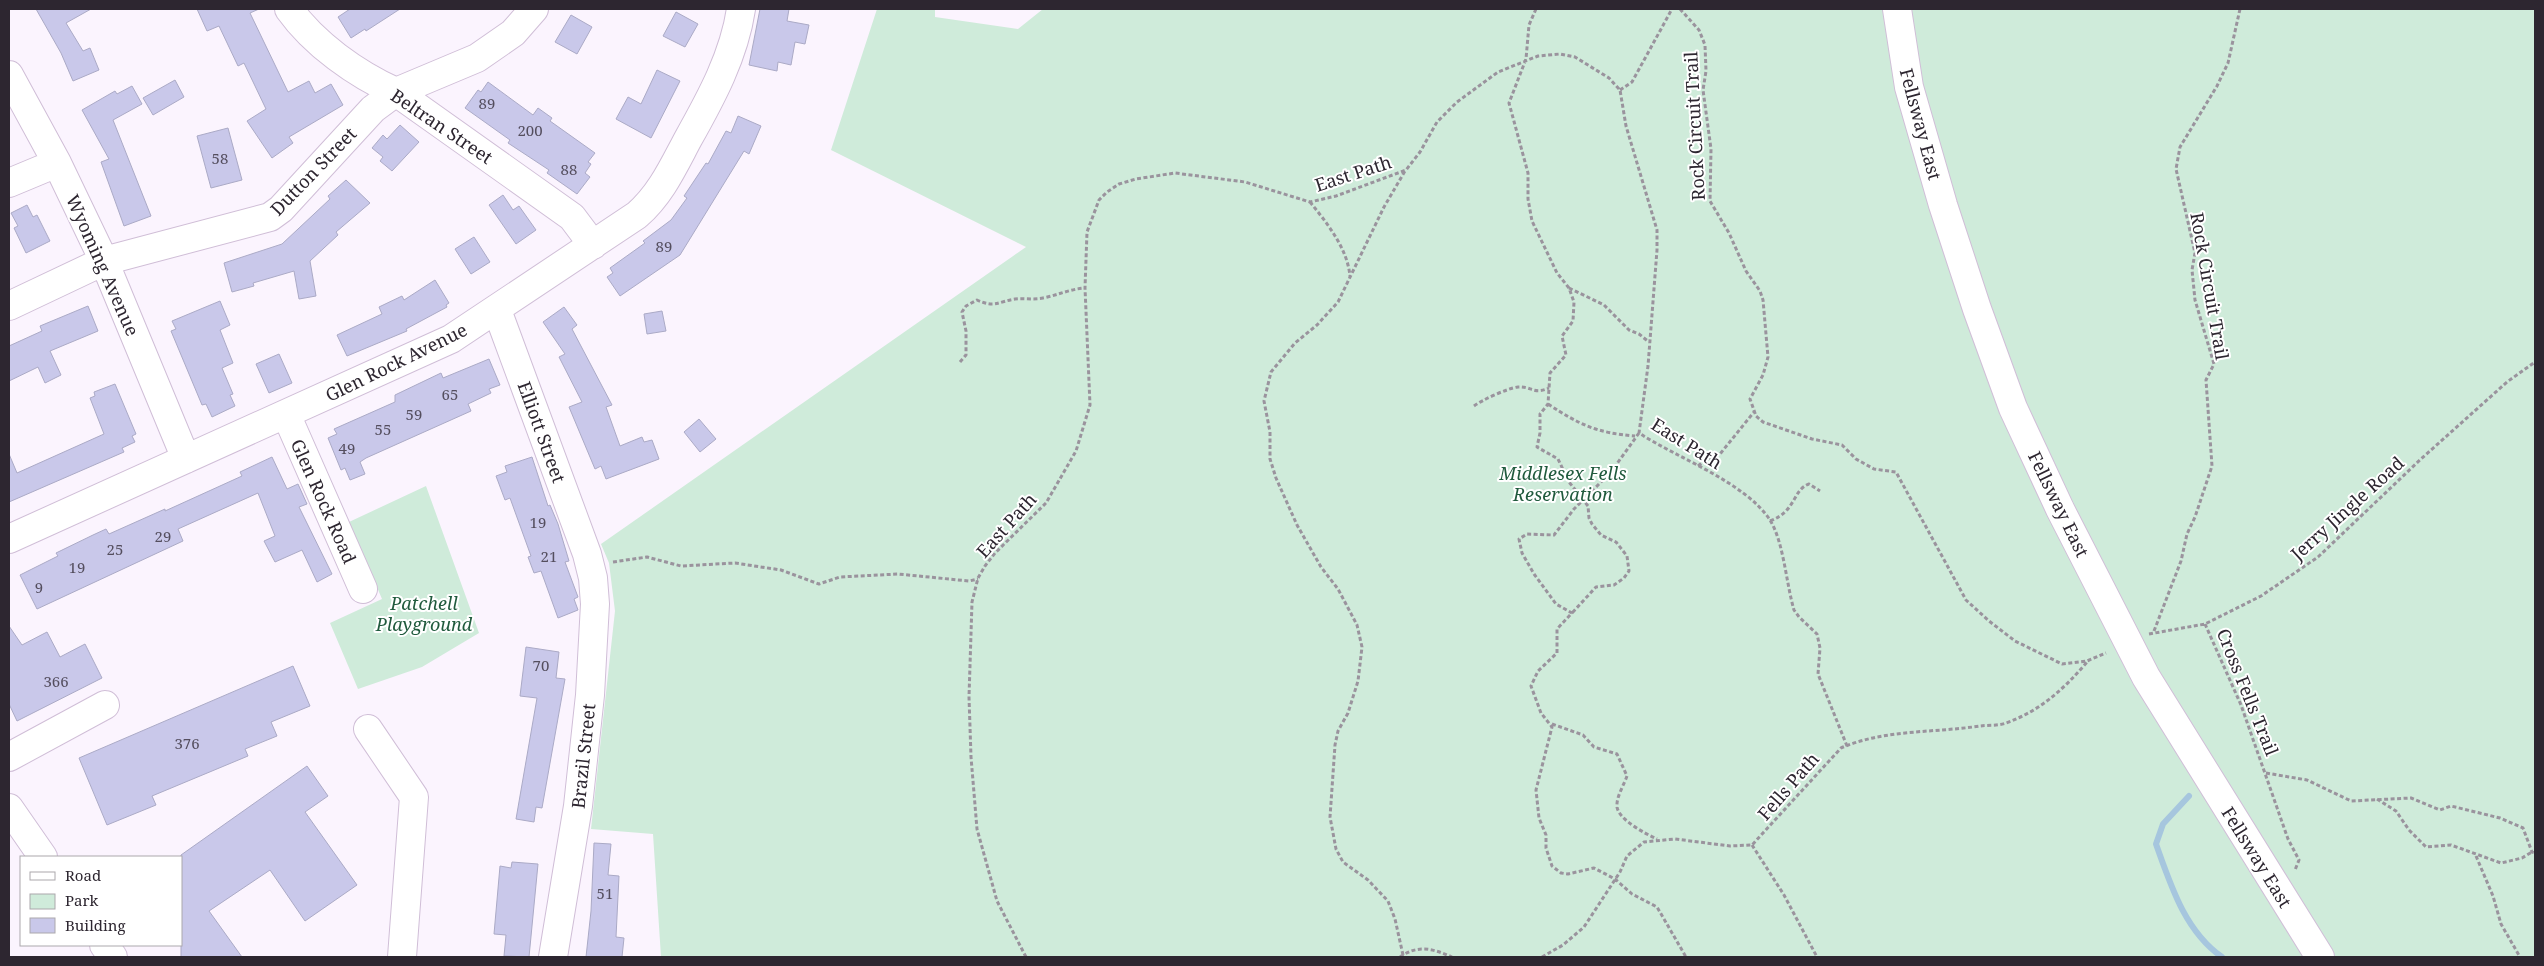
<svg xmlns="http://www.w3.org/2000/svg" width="2544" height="966" font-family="'Noto Serif',serif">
<rect width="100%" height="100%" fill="#fbf4fe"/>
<path fill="#cfebda" d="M877,9h58v8l83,12 25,-20h1492v948h-1874l-8,-123 -62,-5 24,-218 -6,-48 -8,-19 425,-297 -195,-97z
M426,486l53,147 -57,34 -64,22 -28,-66 52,-24 -33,-77z"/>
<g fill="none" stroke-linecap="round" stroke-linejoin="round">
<path stroke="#a6c6de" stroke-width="6" d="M2189,796l-26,28 -7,20c15,42 29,87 66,113"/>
</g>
<path fill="#c9c8ea" stroke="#abaac6" d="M36,9h55l-25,14 17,28 7,-3 9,22 -26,11 -12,-28z
M197,9h62l-9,4 38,79 21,-11 6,12 16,-9 12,21 -54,32 4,6 -21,15 -25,-37 19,-12 -22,-46 -6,3 -19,-40 -12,5z
M350,9h50l-34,22 -1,-2 -14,9 -13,-21z
M760,9h29l-2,12 22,4 -4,19 -10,-2 -4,23 -13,-3 -1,9 -28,-6z
M676,12l22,12 -13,23 -22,-11z
M571,15l21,12 -15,27 -22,-12z
M657,70l23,11 -29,57 -35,-19 12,-22 13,7z
M175,80l9,17 -31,18 -10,-17z
M488,82l45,33 5,-7 14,10 -2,3 45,32 -7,9 3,2 -6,9 5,4 -13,17 -30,-21 2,-3 -41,-27 2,-3 -45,-32 13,-18 3,2z
M132,86l10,18 -29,16 38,96 -27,10 -23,-64 8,-3 -27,-49 33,-19 2,3z
M738,116l23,10 -12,28 -5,-3 -64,104 -60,41 -13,-19 6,-4 -3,-5 35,-25 -2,-2 28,-21 16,-22 -3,-2 22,-33 2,1 18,-33 5,2z
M400,125l19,17 -27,29 -12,-10 3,-4 -11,-9 11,-13 4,4z
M228,128l14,52 -31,8 -14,-52z
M346,180l24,23 -34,29 2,3 -28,26 6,35 -17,3 -5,-28 -41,12 1,3 -22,6 -8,-29 58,-19 48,-45 -2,-3z
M503,195l10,15 6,-4 17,24 -20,14 -27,-39z
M27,205l6,12 4,-2 13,26 -24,12 -12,-25 4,-2 -7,-13z
M474,237l16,25 -19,12 -16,-25z
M435,280l14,23 -3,2 1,2 -41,22 1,2 -60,25 -10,-21 45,-21 -3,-7 23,-11 2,4z
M220,301l10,24 -10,5 13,33 -11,5 11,26 -3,1 5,11 -23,11 -6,-13 -4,1 -31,-74 5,-2 -4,-8z
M88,306l10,25 -48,20 11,24 -16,8 -7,-16 -29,14v-35l33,-15 -2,-5z
M564,307l13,18 -5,4 40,76 -6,2 14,39 22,-9 2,5 8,-2 7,19 -53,20 -5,-13 -6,3 -26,-62 13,-5 -23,-45 6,-3 -22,-32z
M662,311l4,20 -19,3 -3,-20z
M279,354l13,29 -23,10 -13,-29z
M489,359l11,26 -11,4 2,4 -23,11 3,7 -105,47 -6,4 5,12 -15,6 -5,-12 -4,2 -13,-32 9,-4 -3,-5 61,-27v-7l46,-22 2,5z
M115,384l21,50 -4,2 3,6 -13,6 2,4 -115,50v-48l8,19 87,-39 -14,-36 5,-2 -1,-4z
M699,419l17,20 -16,13 -16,-20z
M272,457l15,32 11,-5 9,20 -8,3 33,67 -15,8 -15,-32 -27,12 -11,-21 11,-5 -17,-43 -80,36 5,12 -146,68 -17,-34 38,-19 -2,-3 37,-18 13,-6 3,5 56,-25v2l77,-35 -2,-4z
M532,457l16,49 2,-1 8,19 11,37 -4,1 13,35 -4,2 4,11 -20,8 -17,-47 -7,2 -6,-16 3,-1 -21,-58 -5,2 -9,-24 11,-4 -2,-6z
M9,626l13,19 25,-13 13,25 25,-13 17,34 -85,43 -8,-17z
M526,647l33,5 -3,26 9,1 -23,129 -6,-1 -2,15 -18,-3 21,-121 -17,-2z
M293,666l17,40 -39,16 6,14 -32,13 3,7 -96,40 4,9 -49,20 -28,-67z
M307,766l21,30 -23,16 52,73 -52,36 -35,-51 -61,41 33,46h-61v-102z
M594,843l17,1 -3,31 11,1 -3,61 8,1 -2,19h-36l5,-46z
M512,862l26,2 -9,93 -25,-1 2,-21 -12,-1 6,-68 11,2z"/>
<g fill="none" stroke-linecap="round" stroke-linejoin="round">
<defs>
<path id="minor" d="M289,9c25,35 67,65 107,83l176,125 21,28
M9,75l48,88 47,98 82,198
M9,183l48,-20
M9,306l95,-45 166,-44 11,-8 92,-100 23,-17 81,-34 36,-25 21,-24
M497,310l90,244 6,24 2,26 -5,91 -12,111 -25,151
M286,414l77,175
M9,539l442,-200 186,-124c24,-21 36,-48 51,-76 23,-41 46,-83 53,-130
M368,729l46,68 -12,160
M9,757l96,-52"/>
<path id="major" d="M1897,9l12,78 34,118 34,104 36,99 47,101 86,168 174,280
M9,808l34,49
M104,945l9,12"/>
</defs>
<use href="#minor" stroke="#d0bed7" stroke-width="30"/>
<use href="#major" stroke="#d0bed7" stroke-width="30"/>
<path stroke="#9a939d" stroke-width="3" stroke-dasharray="4 2.5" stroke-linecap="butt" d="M1536,9l-7,16 -3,34 -17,44 19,70v26l4,22 25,52 12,15 5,14 -1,19 -11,15 4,19 -16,18 -2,31 -8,10v19l-3,14 21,12 11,23 19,24 1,12 3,6 9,11 15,7 11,14 2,15 -5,7 -10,7 -18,2 -24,26
M1680,9l19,21 6,15 1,26 -3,19 8,59 -1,52 19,32 17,38 14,20 3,9 5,57 -5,18 -13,24 6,17 7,6 49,17 30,6 14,14 18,10 22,3 70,128 23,21 26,20 47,23 25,-3 19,-8
M1620,90l12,-8 40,-73
M1310,202c17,21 38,47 40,75
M1569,288l35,17 25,25 10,4 10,8
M960,362l6,-7v-24l-4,-19 4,-6 11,-6c18,8 20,2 38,-1 9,-1 19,1 28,-1 15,-3 27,-9 42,-10
M1548,404c32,21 49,29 87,32
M1474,406c8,-6 34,-18 44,-19 13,-1 16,8 31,1
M1639,433l-28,39 -37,37 -20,26 -27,-1 -8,5 3,14 12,21 22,30 16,9 -15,16v24l-19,18 -7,15 10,27 11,14 -16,63 3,28 7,17v13l6,18 9,7 7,1 26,-6 21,11 17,15 25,13 29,50
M1698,466l9,-7 13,-5 34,-42
M1770,521c27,-10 22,-31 39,-37l11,7
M613,562l34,-5 34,9 54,-3 46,7 38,14 21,-7 58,-3 71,7 9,-2
M2205,624l36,81 47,134 11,21 -4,10
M2154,631l27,-70 6,-27 8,-17 17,-51 -6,-86 8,-16 -19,-64 -3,-30 3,-17 -19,-84 4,-22 37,-61 11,-23 12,-54
M2149,634l56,-10 56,-28 57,-39 103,-98 86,-77 28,-20
M1552,724l31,11 11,12 23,7 10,22c-3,9 -11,21 -10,31 2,13 29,27 40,32
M2266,773l41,7 44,21 60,-3 29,12 11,-4 49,12 23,10 9,24 3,1
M2377,799l19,12 13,19 17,17 25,-2 50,18 21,-5 10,-6
M1752,845l32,50 33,62
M2476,856l17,40 8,28 19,33
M1403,955l-8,-36 -7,-18 -20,-21 -25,-18 -7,-13 -6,-32 5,-72 3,-14 10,-18 10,-32 4,-34 -5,-22 -19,-36 -17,-22 -24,-42 -21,-47 -6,-19v-27l-6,-31 7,-29 24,-29 22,-18 21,-23 46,-95 21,-36
M1026,957l-29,-56 -20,-72 -6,-72 -2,-60 3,-95 6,-24 7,-12 10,-13 51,-50 30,-52 14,-46 -5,-117 2,-56 12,-32 8,-8 12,-8 17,-5 39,-6 70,9 65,20 26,-6 70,-26 14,-18 17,-30 20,-20 41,-30 40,-16 22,-2 15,3 34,21 11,12 6,36 31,104v20l-9,116 -9,67c38,25 106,49 131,87 14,23 16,63 24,90l5,7 18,17 3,14 -2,26 29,72
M1400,957c18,-13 34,-8 52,0
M1542,957l21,-12 21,-18 36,-55 7,-16 17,-14 31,-3 55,7 22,-1 89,-97c44,-19 93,-15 139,-22 8,-1 18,0 26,-3 34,-12 58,-34 81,-61"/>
<use href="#minor" stroke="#fff" stroke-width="28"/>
<use href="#major" stroke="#fff" stroke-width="28"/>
</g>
<g text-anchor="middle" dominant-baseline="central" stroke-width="4" stroke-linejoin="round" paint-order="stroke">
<g font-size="15" fill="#544e5e">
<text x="487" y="103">89</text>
<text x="530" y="130">200</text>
<text x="220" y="158">58</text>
<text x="569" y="169">88</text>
<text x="664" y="246">89</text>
<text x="450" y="394">65</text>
<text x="414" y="414">59</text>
<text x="383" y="429">55</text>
<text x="347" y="448">49</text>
<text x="538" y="522">19</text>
<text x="163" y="536">29</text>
<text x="115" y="549">25</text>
<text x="549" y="556">21</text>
<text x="77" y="567">19</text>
<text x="39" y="587">9</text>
<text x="541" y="665">70</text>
<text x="56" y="681">366</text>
<text x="187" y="743">376</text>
<text x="605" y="893">51</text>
</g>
<g font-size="18" fill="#2d2630" stroke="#fff">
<text transform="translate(1921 124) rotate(75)">Fellsway East</text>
<text transform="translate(442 126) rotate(34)">Beltran Street</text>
<text transform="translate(1694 126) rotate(-93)">Rock Circuit Trail</text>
<text transform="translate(313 171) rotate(-46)">Dutton Street</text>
<text transform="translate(1353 173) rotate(-18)">East Path</text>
<text transform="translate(103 265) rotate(66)">Wyoming Avenue</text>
<text transform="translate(2210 286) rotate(80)">Rock Circuit Trail</text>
<text transform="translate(396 362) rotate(-26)">Glen Rock Avenue</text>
<text transform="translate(542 432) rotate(70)">Elliott Street</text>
<text transform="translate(1687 443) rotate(32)">East Path</text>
<text transform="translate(324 501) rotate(66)">Glen Rock Road</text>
<text transform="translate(2059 504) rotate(64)">Fellsway East</text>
<text transform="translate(2347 508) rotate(-42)">Jerry Jingle Road</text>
<text transform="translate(1006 525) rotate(-48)">East Path</text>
<text transform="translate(2248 692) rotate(68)">Cross Fells Trail</text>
<text transform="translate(583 756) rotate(-84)">Brazil Street</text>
<text transform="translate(1788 786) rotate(-49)">Fells Path</text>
<text transform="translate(2257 857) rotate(58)">Fellsway East</text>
</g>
<g font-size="18" font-style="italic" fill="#205a3d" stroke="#fff">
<text x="1563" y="473">Middlesex Fells<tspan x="1563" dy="21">Reservation</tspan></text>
<text x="424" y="603">Patchell<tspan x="424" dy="21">Playground</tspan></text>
</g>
</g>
<rect width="2544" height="966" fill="none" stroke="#2d2630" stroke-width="20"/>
<rect x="20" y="856" width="162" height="90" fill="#ffffff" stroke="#aba8ac"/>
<rect x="30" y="872" width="25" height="8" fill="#ffffff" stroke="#aba8ac"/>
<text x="65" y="881" font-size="15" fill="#2d2630">Road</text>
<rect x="30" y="894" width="25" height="15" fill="#cfebda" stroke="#aba8ac"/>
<text x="65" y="906" font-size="15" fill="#2d2630">Park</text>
<rect x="30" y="918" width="25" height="15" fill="#c9c8ea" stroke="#aba8ac"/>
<text x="65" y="931" font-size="15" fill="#2d2630">Building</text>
</svg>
